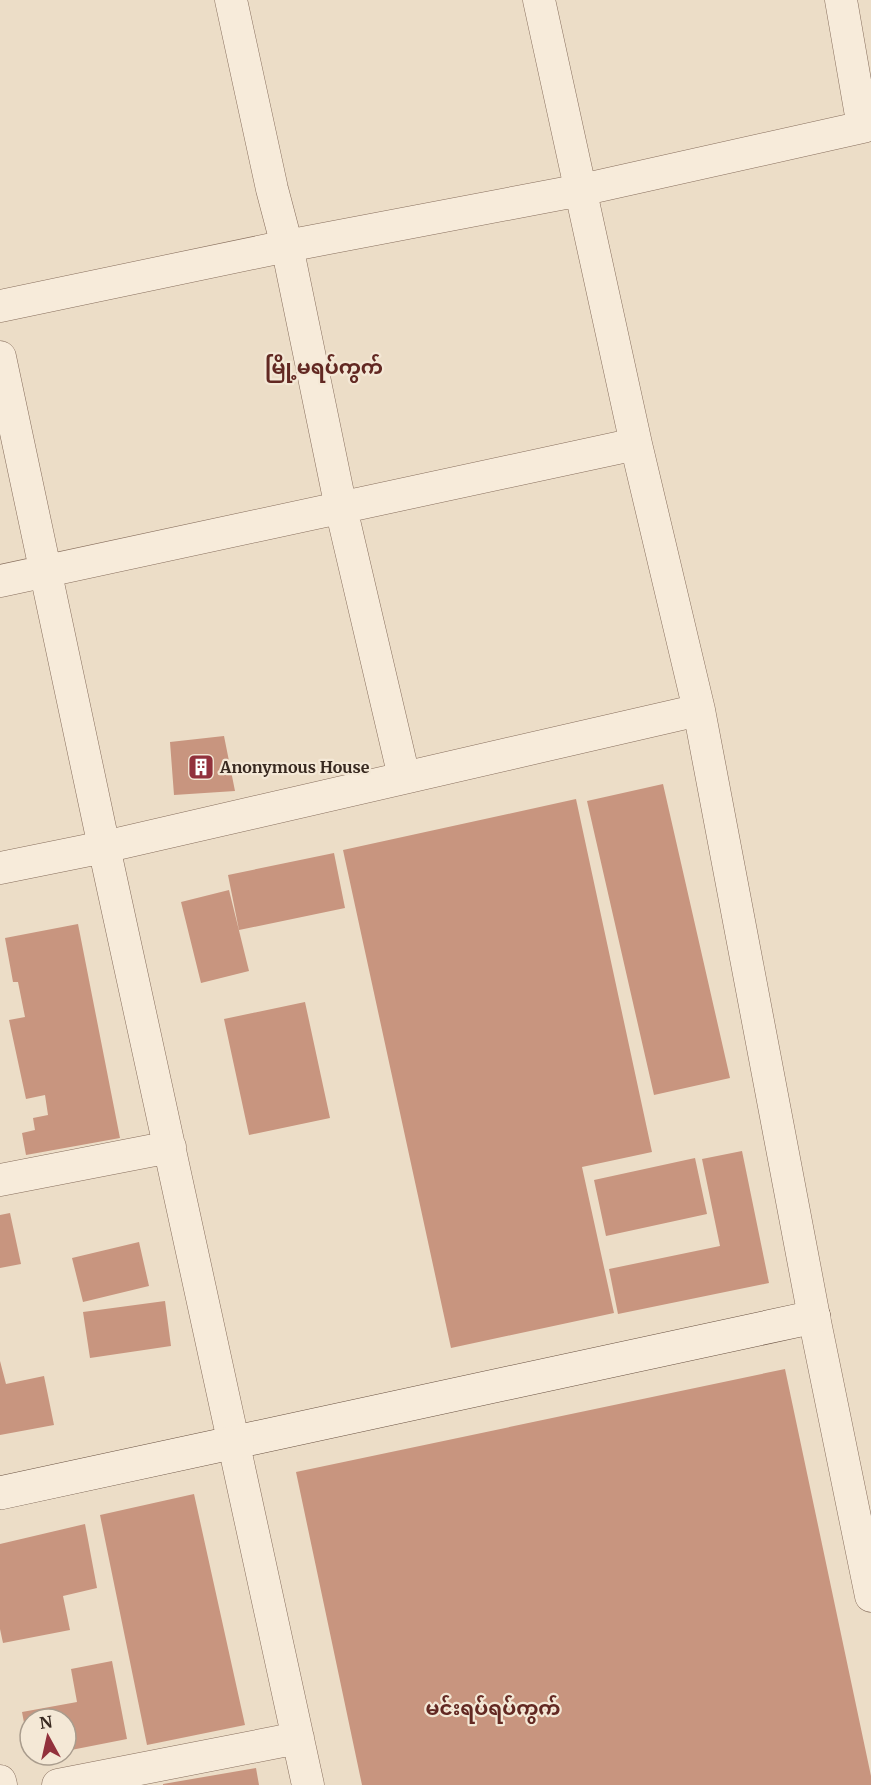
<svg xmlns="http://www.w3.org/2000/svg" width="871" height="1785" font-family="Merriweather,'Noto Sans Myanmar',serif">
<rect width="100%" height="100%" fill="#ecddc7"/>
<path fill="#c8957f" d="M224,736l11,55 -61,4 -4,-53z
M663,784l67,294 -76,17 -67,-294z
M576,799l76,353 -70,15 32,146 -163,35 -108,-498z
M334,853l11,55 -106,22 -11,-55z
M229,890l20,81 -48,12 -20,-81z
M78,924l42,214 -94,17 -4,-22 13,-3 -2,-12 15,-3 -3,-20 -19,4 -17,-79 16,-3 -7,-35h-5l-8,-44z
M305,1002l25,116 -81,17 -25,-116z
M742,1151l27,132 -151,31 -9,-45 111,-23 -18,-87z
M695,1158l12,56 -101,22 -12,-56z
M10,1213l11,51 -21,4v-53z
M139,1242l10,44 -66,16 -11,-44z
M165,1301l6,45 -81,12 -7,-46z
M0,1361l6,23 38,-8 10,49 -54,10z
M785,1369l86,407v9h-509l-66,-313z
M194,1494l51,231 -98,20 -47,-230z
M85,1524l12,64 -34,8 7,34 -67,13 -3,-14v-85z
M112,1661l15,78 -61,12v-32h-36l-1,30 -7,-37 55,-10 -6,-33z
M256,1768l3,17h-96v-1z"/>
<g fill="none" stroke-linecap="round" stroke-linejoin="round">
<defs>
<path id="street" d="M231,0l41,189 15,57 54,262 63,269
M539,0l97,444 63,266 115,607 57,279
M0,306l287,-60 294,-56 282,-63 -22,-127
M0,357l104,490 204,938
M0,581l636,-137
M0,868l104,-21 595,-137
M0,1180l170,-33
M0,1781l1,4
M58,1785l240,-47"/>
<path id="secondary" d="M0,1493l814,-176"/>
</defs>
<use href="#street" stroke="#876e5d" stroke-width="33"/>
<use href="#secondary" stroke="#685040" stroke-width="34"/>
<use href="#street" stroke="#f7ebda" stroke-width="32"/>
<use href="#secondary" stroke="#f7ebda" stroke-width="33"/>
</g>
<defs>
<symbol id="building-square" viewBox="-11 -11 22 22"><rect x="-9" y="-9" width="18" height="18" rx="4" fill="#92313c" stroke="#f4e8d6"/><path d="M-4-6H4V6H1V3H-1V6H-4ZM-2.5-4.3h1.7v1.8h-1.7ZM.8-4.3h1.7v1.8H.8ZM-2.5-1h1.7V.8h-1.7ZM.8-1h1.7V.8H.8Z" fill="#fff"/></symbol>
</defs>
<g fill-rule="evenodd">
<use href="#building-square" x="186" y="752" width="30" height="30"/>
</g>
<g text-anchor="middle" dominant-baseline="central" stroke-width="4.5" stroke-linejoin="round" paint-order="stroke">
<g font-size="16" font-weight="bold" fill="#382920" stroke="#f4e8d6" text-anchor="start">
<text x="220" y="767">Anonymous House</text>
</g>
<g font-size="20" font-weight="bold" fill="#622822" stroke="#f4e8d6">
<text x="324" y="366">မြို့မရပ်ကွက်</text>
<text x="493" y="1707">မင်းရပ်ရပ်ကွက်</text>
</g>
</g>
<g transform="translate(48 1737) rotate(352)"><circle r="28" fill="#f4e8d6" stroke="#a99c8d" stroke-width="1.5"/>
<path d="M0-4.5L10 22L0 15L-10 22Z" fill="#92313c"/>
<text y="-9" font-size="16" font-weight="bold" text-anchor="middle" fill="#382920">N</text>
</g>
</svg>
